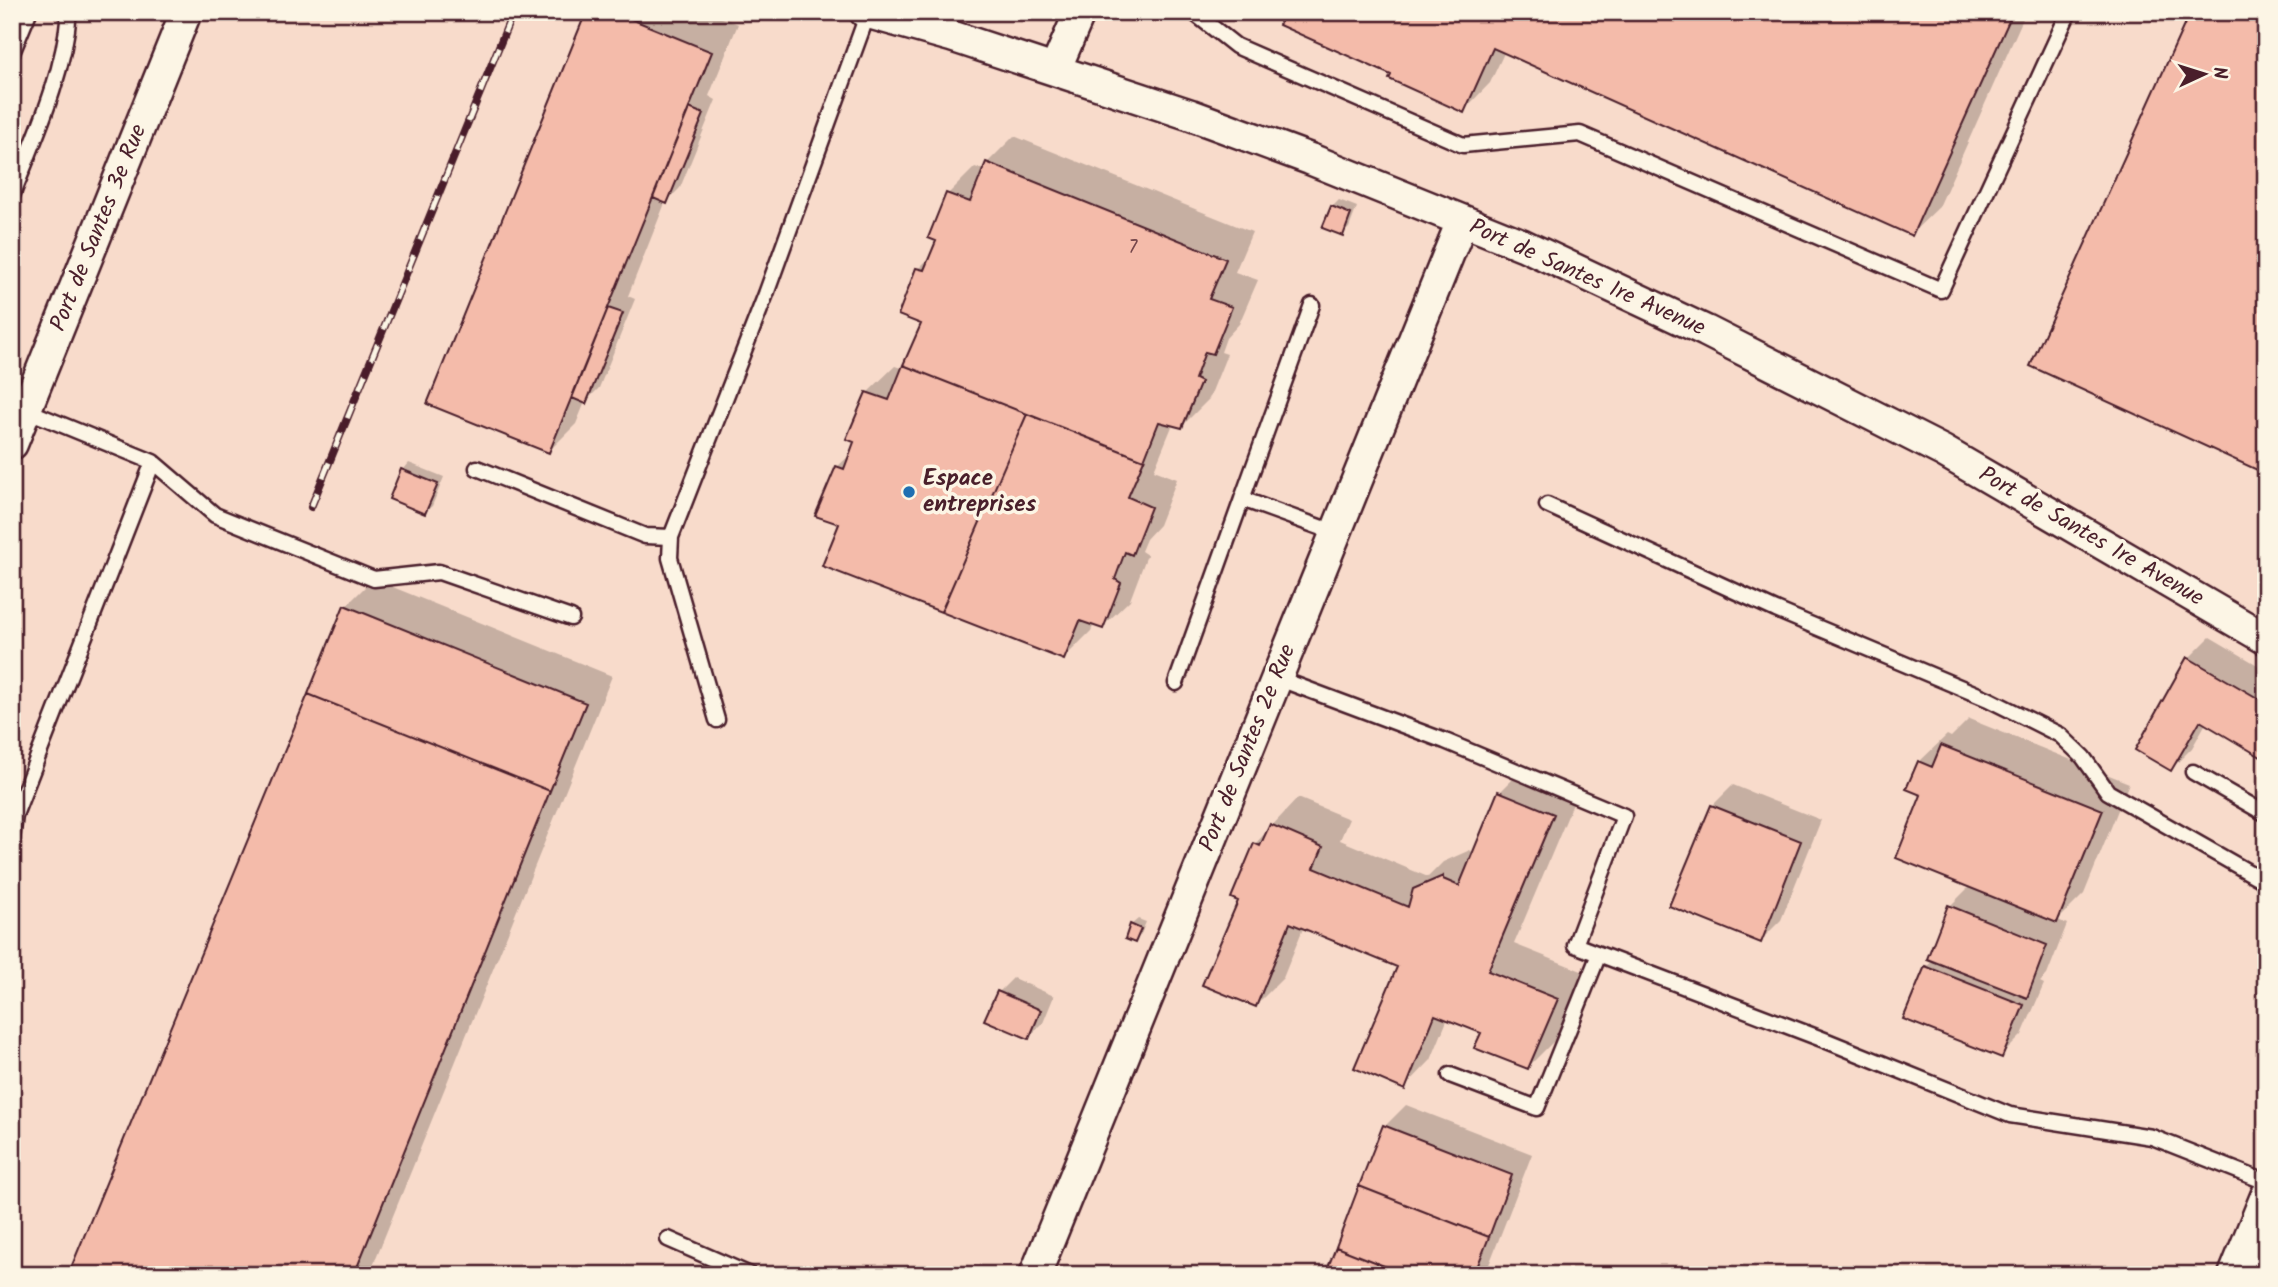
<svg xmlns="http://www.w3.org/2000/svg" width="2278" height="1287" font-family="Kalam,sans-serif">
<rect width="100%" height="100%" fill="#fae9d9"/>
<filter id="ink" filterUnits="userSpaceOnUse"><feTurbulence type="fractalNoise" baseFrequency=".0143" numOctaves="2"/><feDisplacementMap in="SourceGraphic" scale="14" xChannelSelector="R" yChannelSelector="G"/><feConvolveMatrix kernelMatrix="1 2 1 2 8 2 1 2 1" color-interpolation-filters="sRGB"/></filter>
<g filter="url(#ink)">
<path fill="#f8dbcb" d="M12,12h2254v1263h-2254z"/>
<path fill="#0003" d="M588,12h120l30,12 -29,72 7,4 -36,88 -15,15 -37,93 7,3 -36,89 -14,14 -9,22 -27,27z
M1287,12h739l-87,195 -28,27 -406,-183 -15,32 -27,28 -70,-37z
M1014,136l238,96 -17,40 23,8 -19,44 -13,14 -5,14 6,2 -18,45 -27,27 -9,-2 -19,46 23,9 -18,46 -13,14 -5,12 6,4 -17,45 -28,27 -8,-3 -3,7 -27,27 -223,-135 -4,-56 15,-14 15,-60 28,-27 9,3 20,-46 -6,-54 15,-15 5,-14 10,-46 27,-27 9,3 3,-7z
M1339,200l18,7 -8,21 -7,6 -10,-27z
M409,463l35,14 -12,29 -7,6 -34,-14 12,-28z
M373,579l239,97 -243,599h-299l276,-669z
M2210,637l56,33v88l-60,-35 -14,25 -21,21 18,-111z
M1969,719l160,64 -45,111 -26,26 9,4 -20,51 -7,7 4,2 -22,51 -21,21 -75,-89 8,-7 16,-54 20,-20 -47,-92 -4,-32 28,-27 4,2z
M1527,765l53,22 -66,157 70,28 -29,68 -27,27 -45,-35 -35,-14 -17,42 -27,28 -5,-122 -95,-40 -21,52 -27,27 -16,-105 15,-56 43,-46 51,21 -9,21 88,37 15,-15 27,-12 4,4 26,-62z
M1733,785l88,35 -40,100 -21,21 -48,-135z
M1138,919l8,3 -5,12 -6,7 -4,-16z
M1013,978l41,18 -11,27 -14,14 -30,-45z
M1406,1105l126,49 -47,121h-158l58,-149z"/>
<path fill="#f4bbaa" stroke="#4a1f2b" stroke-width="2" d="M586,12h28l98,40 -163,401 -122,-49z
M1285,12h728l-101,224 -419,-188 -29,65 -75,-34 2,-4 -112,-50z
M2190,12h76v462l-236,-108z
M689,108l15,6 -37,90 -14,-6z
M986,162l240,97 -17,40 23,8 -19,47 -8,-2 -10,27 6,3 -19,46 -23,-6 -15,38 -241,-95 18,-41 -23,-9 18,-47 8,2 12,-29 -8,-3 18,-45 24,9z
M1331,206l20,8 -8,22 -21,-8z
M608,308l15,5 -37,91 -14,-6z
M903,365l124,49 -86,198 -119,-46 17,-42 -24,-8 21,-50 8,3 10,-27 -8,-3 20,-47 23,8z
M1027,414l117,46 -16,37 23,10 -19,48 -7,-3 -10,27 6,4 -18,46 -23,-8 -16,39 -123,-48z
M401,469l37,15 -13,30 -36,-15z
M344,605l242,98 -36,88 -242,-97z
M2187,657l79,46v57l-66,-39 -29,50 -36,-21z
M308,694l242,97 -196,484h-286z
M1941,745l162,65 -46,113 -161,-65 25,-63 -15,-6 12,-28 14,6z
M1498,791l56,23 -66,157 70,28 -30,70 -54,-21 7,-15 -46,-18 -30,75 -51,-22 43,-101 -107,-44 -34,84 -54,-22 36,-84 -7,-3 23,-55 6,3 10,-22 53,23 -9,21 94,39 5,-18 30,-13v3l16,7z
M1711,805l90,36 -40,102 -92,-37z
M1948,905l99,40 -20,53 -100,-39z
M1130,924l11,5 -6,14 -10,-4z
M1925,966l99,39 -22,53 -99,-39z
M997,991l44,19 -12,29 -45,-19z
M1383,1125l129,50 -23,62 -130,-51z
M1359,1186l130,51 -15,38h-67l-71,-28z
M1336,1247l71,28h-82z"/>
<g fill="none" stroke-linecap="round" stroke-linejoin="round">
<defs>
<path id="service" d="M1193,12l43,34 227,99 117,-11 361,156 128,-278
M12,53l17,-41
M12,196c23,-59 52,-120 57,-184
M1312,305l-70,194 94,34
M26,410l127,52 62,53 159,64 65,-7 132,46
M477,468l168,68 26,1 95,-243 102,-281
M1547,505l229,105 212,89 72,36 23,22 25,35 158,90
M671,537l-1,21 47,162
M1277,678l168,63 179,75 -49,129 252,96 183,74 142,22 114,45
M1176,683l66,-184
M2193,772l73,42
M12,840l3,-25 138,-353
M1450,1075l87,33 62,-154
M668,1239l82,36"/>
<path id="minor" d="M865,12l86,24 240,79 119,44 213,86 183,86 237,120 323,188
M1055,70l25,-58
M12,444l174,-432
M1035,1275l427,-1054
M2234,1275l32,-79"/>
</defs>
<use href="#service" stroke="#4a1f2b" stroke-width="19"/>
<use href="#minor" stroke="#4a1f2b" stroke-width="35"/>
<use href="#service" stroke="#fcf5e5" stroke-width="14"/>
<use href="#minor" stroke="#fcf5e5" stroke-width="30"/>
<defs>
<path id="rail" d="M311,507l202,-495"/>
</defs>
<use href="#rail" stroke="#4a1f2b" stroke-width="8"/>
<use href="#rail" stroke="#fcf5e5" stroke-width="5" stroke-dasharray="16" stroke-linecap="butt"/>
</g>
</g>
<circle fill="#1f6fb2" stroke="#fcf5e5" stroke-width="2.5" cx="909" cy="492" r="7"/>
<g text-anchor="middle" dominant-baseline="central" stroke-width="7" stroke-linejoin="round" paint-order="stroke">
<g font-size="19" fill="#74464b">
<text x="1133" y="248">7</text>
</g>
<g font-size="23" fill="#4a1f2b" stroke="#fcf5e5">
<text transform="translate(99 228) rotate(-68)">Port de Santes 3e Rue</text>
<text transform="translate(1587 278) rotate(24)">Port de Santes 1re Avenue</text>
<text transform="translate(2091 537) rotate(30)">Port de Santes 1re Avenue</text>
<text transform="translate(1248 748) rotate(-68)">Port de Santes 2e Rue</text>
</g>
<g font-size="23" font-weight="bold" fill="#4a1f2b" stroke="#fcf5e5" text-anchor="start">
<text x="923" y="479">Espace<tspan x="923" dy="26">entreprises</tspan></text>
</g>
</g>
<rect width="2278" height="1287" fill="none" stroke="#fcf5e5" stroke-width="42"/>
<rect x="21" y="21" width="2236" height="1245" fill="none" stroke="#4a1f2b" stroke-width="2.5" filter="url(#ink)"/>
<g transform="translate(2204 74) rotate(86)" stroke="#fcf5e5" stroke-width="5" paint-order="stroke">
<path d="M0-5L12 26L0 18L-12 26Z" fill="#4a1f2b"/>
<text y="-10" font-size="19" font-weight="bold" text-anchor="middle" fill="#4a1f2b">N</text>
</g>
</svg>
